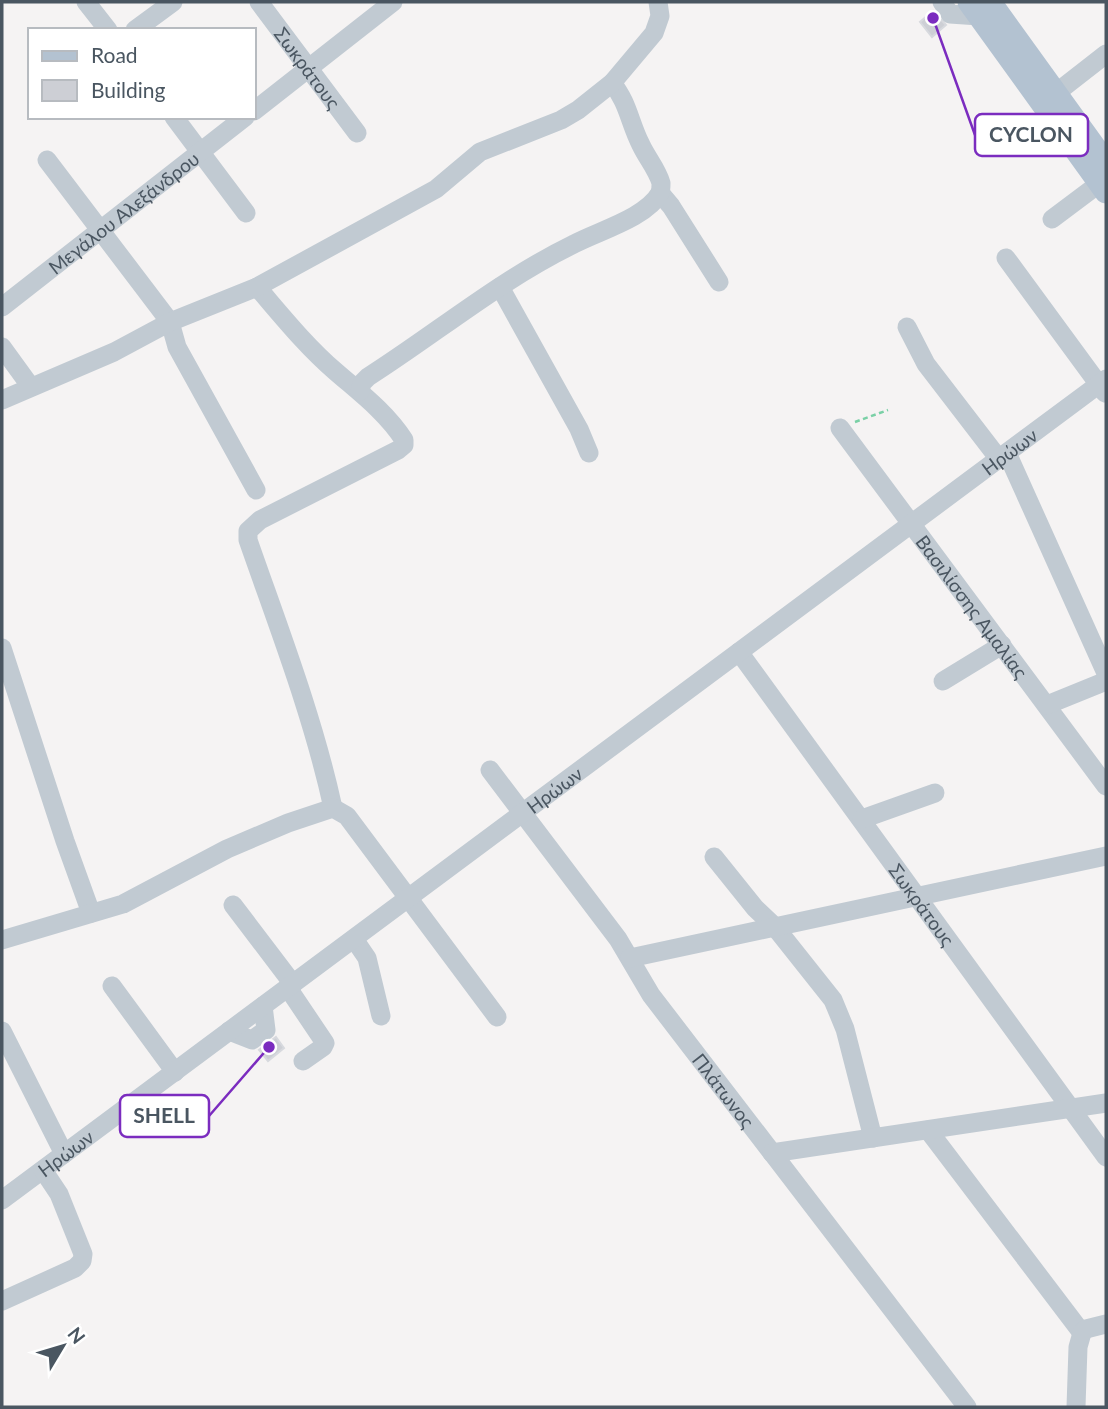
<svg xmlns="http://www.w3.org/2000/svg" width="1108" height="1409" font-family="Lato,sans-serif">
<rect width="100%" height="100%" fill="#f5f3f3"/>
<path fill="#cdcfd5" stroke="#d7d9de" stroke-width="2" d="M933,11l13,14 -14,12 -12,-15z
M276,1037l8,11 -16,13 -9,-11z"/>
<g fill="none" stroke-linecap="round" stroke-linejoin="round">
<path stroke="#7ad0a6" stroke-width="2.5" stroke-dasharray="5 3.5" stroke-linecap="butt" d="M855,422l33,-12"/>
<g stroke="#c1cad2" stroke-width="19">
<path d="M86,2l22,28"/>
<path id="s1" d="M259,2l98,131"/>
<path d="M942,2l8,12 29,2"/>
<path d="M135,30l38,-28"/>
<path d="M1056,93l50,-39"/>
<path d="M254,111l139,-109"/>
<path d="M174,117l72,96"/>
<path d="M47,160l123,162 7,25 79,143"/>
<path d="M660,193l11,13 48,76"/>
<path d="M1052,219l48,-36"/>
<path d="M1006,258l99,135"/>
<path d="M257,287c25,29 49,59 78,84 24,21 51,41 69,69v5l-6,5 -138,70 -12,11v9c31,89 65,176 85,268"/>
<path d="M500,287l79,142 10,24"/>
<path id="s2" d="M2,307l243,-190"/>
<path d="M907,327l19,37 73,95"/>
<path d="M2,347l29,40"/>
<path d="M360,391l2,-8 6,-6c69,-44 132,-97 206,-133 24,-13 72,-26 86,-51 1,-3 1,-7 1,-10 -4,-14 -14,-25 -20,-38 -11,-21 -13,-43 -29,-62"/>
<path d="M2,400l112,-48 56,-30 87,-35 179,-98 44,-37 81,-32 17,-10 34,-27 42,-50 6,-17 -2,-14"/>
<path id="s3" d="M840,428l266,358"/>
<path d="M1007,453l99,220"/>
<path d="M2,648l63,193 26,72"/>
<path id="s4" d="M739,652l367,505"/>
<path d="M943,681l59,-36"/>
<path d="M1047,705l59,-24"/>
<path id="s5" d="M490,770l128,169 33,56 316,412"/>
<path d="M862,819l73,-26"/>
<path d="M714,857l41,51 20,19 58,73 12,29 28,109"/>
<path d="M233,905l60,79"/>
<path d="M354,939l13,19 14,58"/>
<path d="M2,940l121,-36 104,-55 61,-26 45,-15 14,8 150,201"/>
<path d="M630,958l476,-102"/>
<path d="M112,986l63,86"/>
<path d="M288,988l37,55 -2,4 -20,14"/>
<path d="M2,1031l62,123"/>
<path d="M229,1031l23,9 14,-10 -3,-24"/>
<path d="M928,1130l154,203"/>
<path d="M772,1153l334,-50"/>
<path id="s6" d="M2,1200l1104,-821"/>
<path d="M2,1301l73,-33 7,-7 1,-7 -24,-60 -16,-24"/>
<path d="M1076,1407l2,-60 4,-14 4,-4 20,-5"/>
</g>
<path stroke="#b3c2d1" stroke-width="23" d="M969,2l137,190
M990,2l116,161"/>
</g>
<g text-anchor="middle" dominant-baseline="central" stroke-width="5" stroke-linejoin="round" paint-order="stroke">
<g font-size="19" fill="#4a5661" stroke="#fff">
<text stroke="none"><textPath href="#s1" startOffset="82">Σωκράτους</textPath></text>
<text stroke="none"><textPath href="#s2" startOffset="154">Μεγάλου Αλεξάνδρου</textPath></text>
<text stroke="none"><textPath href="#s6" startOffset="1255">Ηρώων</textPath></text>
<text stroke="none"><textPath href="#s3" startOffset="222">Βασιλίσσης Αμαλίας</textPath></text>
<text stroke="none"><textPath href="#s6" startOffset="688">Ηρώων</textPath></text>
<text stroke="none"><textPath href="#s4" startOffset="312">Σωκράτους</textPath></text>
<text stroke="none"><textPath href="#s5" startOffset="397">Πλάτωνος</textPath></text>
<text stroke="none"><textPath href="#s6" startOffset="79">Ηρώων</textPath></text>
</g>
</g>
<path fill="none" stroke="#7b2cbf" stroke-width="2.5" d="M933 18L975 135M269 1047L209 1116"/>
<g fill="#7b2cbf" stroke="#fff" stroke-width="2.5">
<circle cx="933" cy="18" r="7"/>
<circle cx="269" cy="1047" r="7"/>
</g>
<g fill="#fff" stroke="#7b2cbf" stroke-width="2.5">
<rect x="975" y="114" width="113" height="42" rx="7"/>
<rect x="120" y="1095" width="89" height="42" rx="7"/>
</g>
<g font-size="21" text-anchor="middle" font-weight="bold" fill="#4a5661">
<text x="1031" y="142">CYCLON</text>
<text x="164" y="1123">SHELL</text>
</g>
<rect width="1108" height="1409" fill="none" stroke="#4a5661" stroke-width="7"/>
<rect x="28" y="28" width="228" height="91" fill="#ffffff" stroke="#b7bbc0" stroke-width="2"/>
<rect x="42" y="51" width="35" height="10" fill="#b3c2d1" stroke="#b7bbc0" stroke-width="2"/>
<text x="91" y="63" font-size="21" fill="#4a5661">Road</text>
<rect x="42" y="80" width="35" height="21" fill="#cdcfd5" stroke="#b7bbc0" stroke-width="2"/>
<text x="91" y="98" font-size="21" fill="#4a5661">Building</text>
<g transform="translate(63 1346) rotate(52)" stroke="#ffffff" stroke-width="5" paint-order="stroke">
<path d="M0-5L12 26L0 18L-12 26Z" fill="#4a5661"/>
<text y="-10" font-size="19" font-weight="bold" text-anchor="middle" fill="#4a5661">N</text>
</g>
</svg>
